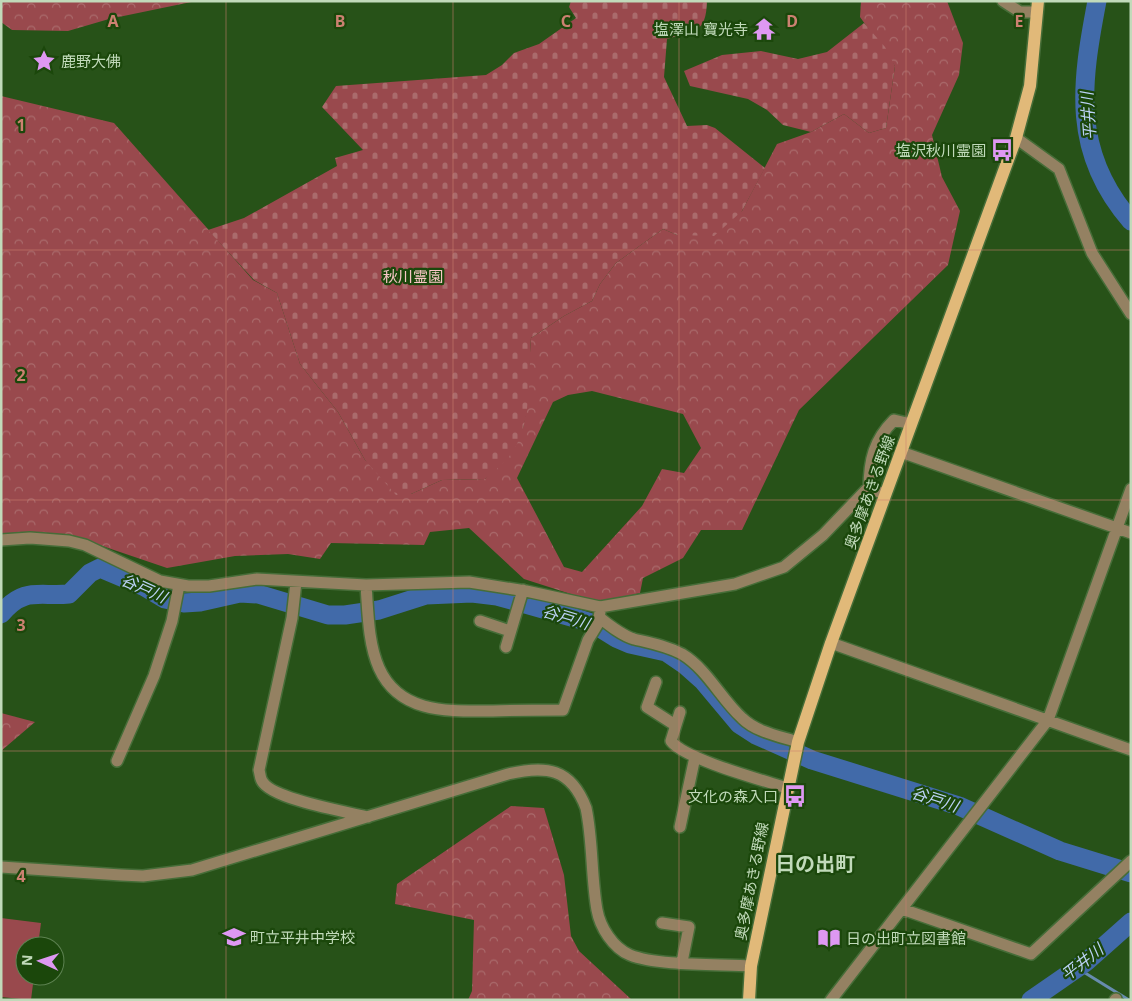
<svg xmlns="http://www.w3.org/2000/svg" width="1132" height="1001" font-family="'Noto Sans','Noto Sans JP',sans-serif">
<defs>
<pattern id="forest-crowns" width="20" height="18" patternUnits="userSpaceOnUse" patternTransform="scale(1.25)"><rect width="20" height="18" fill="#99494d"/><path d="M2 6a3 3 0 1 1 6 0M12 15a3 3 0 1 1 6 0" fill="none" stroke="#aa6b6c"/></pattern>
<pattern id="cemetery-stones" width="16" height="16" patternUnits="userSpaceOnUse" patternTransform="scale(1.25)"><rect width="16" height="16" fill="#99494d"/><path d="M2 7V4a2 2 0 0 1 4 0v3zM10 15v-3a2 2 0 0 1 4 0v3z" fill="#aa6b6c"/></pattern>
</defs>
<rect width="100%" height="100%" fill="#275218"/>
<path fill="url(#forest-crowns)" fill-rule="evenodd" d="M1,1h195l-87,18 -41,12 -56,-1 -11,-8z
M861,1h86l16,42 -4,32 -27,60 10,42 18,34 -12,54 -149,145 -57,120h-41l-18,28 -40,20 -3,15 -41,10 -75,-24 -55,-51 -39,4 -6,13 -93,-2 -11,16 -32,-5 -53,2 -68,12 -100,-34 -66,3v-441l113,27 139,157 24,13 23,71 38,48 27,48 46,34 31,-14 43,-1 38,-51 3,-16 5,-74 33,-22 28,-15 8,-17 16,-21 47,-34 14,6 65,-24 35,-67 34,-12 33,-18 25,19 17,-5 9,-62 -35,-49zM592,391l91,23 18,34 -17,25 -22,-4 -20,37 -60,66 -18,-5 -47,-89 36,-76 15,-7z
M1,713l34,9 -34,29z
M511,806l33,2 20,67 7,61 8,15 53,49h-164l4,-9 2,-71 -79,-16 2,-20z"/>
<path fill="url(#cemetery-stones)" d="M571,1h136c-1,33 -12,29 -40,38l-3,38 23,49 20,-1 8,3 50,40 -23,43 -28,25 -37,-1 -14,-6 -47,34 -16,21 -8,17 -28,15 -33,22c-3,38 3,89 -23,120 -7,8 -16,14 -23,21l-43,1 -31,14 -15,1 -31,-35 -27,-48 -38,-48 -23,-71 -23,-13 -46,-50 36,-12 93,-52 -2,-8 28,-8 -41,-43 14,-21 150,-11 16,-10 12,-12 25,-9 37,-26 -7,-11z
M864,23l21,24 10,19 -9,62 -17,5 -25,-19 -33,18 -28,-7 -16,-15 -19,-11 -58,-13 -6,-15 38,-16 39,-4 37,8 29,-7z"/>
<path fill="#99494d" d="M1,918l40,5 -3,23h-13v30h9l-3,24 -30,-3z"/>
<g fill="none" stroke-linecap="round" stroke-linejoin="round">
<path stroke="#678cae" stroke-width="3" d="M1077,968l52,32"/>
<path stroke="#416aa9" stroke-width="19" d="M1097,1c-16,83 -26,151 34,220
M1,614c23,-28 39,-17 68,-20l21,-21 10,-5 45,19 20,12 19,4 16,-1 40,-9 18,1 70,21h17l34,-5 47,-15 46,-2 25,3 71,20 24,7 24,15 14,6 36,8 19,13 18,16 36,43 17,11 56,25 147,46 101,45 71,22
M1031,1000l55,-38 45,-40"/>
<defs>
<path id="minor" d="M1003,1l17,11h17
M1016,138l43,31 33,84 39,61
M901,452l230,81
M869,489c0,-29 5,-49 25,-69l17,4
M1,540l29,-2 39,3 16,4 75,36 28,5h21l48,-7 109,6 103,-3 57,9 74,16 135,-23 49,-17 39,-32 45,-47 17,6
M296,582l-4,36 -33,152c1,3 1,8 3,11 9,18 85,31 106,36
M366,585c2,27 2,58 13,83 21,47 72,43 114,43 23,-1 46,-1 70,-1l25,-70 11,-18v-5
M600,612l-1,5c10,8 22,18 35,22 17,4 33,7 48,15 25,15 39,45 60,64 14,14 37,18 56,24
M480,621l30,10
M831,643l300,107
M506,647l17,-57
M656,682l-9,25 28,18
M680,712l-9,29c13,18 91,39 116,47
M117,761l37,-85 18,-55 7,-36
M680,827l15,-70
M1,867l120,8 22,1 49,-6 316,-96c38,-9 63,-6 78,34 7,33 5,68 11,102 3,17 16,38 33,45 27,11 89,9 121,11
M902,909l129,45 100,-93
M662,923l27,4 -7,35
M831,1000l217,-280 83,-231
M1115,1000l1,-1"/>
<path id="major" d="M749,1000l2,-34 47,-224 33,-99 185,-505 14,-52 8,-85"/>
</defs>
<use href="#minor" stroke="#466d38" stroke-width="14"/>
<use href="#major" stroke="#466d38" stroke-width="15"/>
<use href="#minor" stroke="#948162" stroke-width="11"/>
<use href="#major" stroke="#e1b979" stroke-width="12"/>
</g>
<path fill="none" stroke="#cc8171" stroke-width="1" stroke-opacity="0.55" d="M226,1v999M453,1v999M679,1v999M906,1v999M1,250h1130M1,500h1130M1,751h1130"/>
<defs>
<symbol id="temple-bare" viewBox="-9 -9 18 18"><path d="M0-6L5-2H3V0L6.5 2.5H4V6H1.5V3h-3V6H-4V2.5H-6.5L-3 0V-2H-5Z" fill="#de98f2" stroke="#1b470b" stroke-width="2.5" paint-order="stroke"/></symbol>
<symbol id="sight-bare" viewBox="-9 -9 18 18"><path d="M0-6L1.8-2.2L6-1.7L2.9 1.2L3.7 5.4L0 3.3L-3.7 5.4L-2.9 1.2L-6-1.7L-1.8-2.2Z" fill="#de98f2" stroke="#1b470b" stroke-width="2.5" paint-order="stroke"/></symbol>
<symbol id="bus-bare" viewBox="-9 -9 18 18"><path d="M-5-6H5V4H4V6H2V4H-2V6H-4V4H-5ZM-3.5-4V0h7V-4ZM-3.5 1.2v1.5H-2V1.2ZM2 1.2v1.5H3.5V1.2Z" fill="#de98f2" stroke="#1b470b" stroke-width="2.5" paint-order="stroke"/></symbol>
<symbol id="school-bare" viewBox="-9 -9 18 18"><path d="M0-5L7-2L0 1L-7-2ZM-4 1L0 2.5L4 1V4Q0 6-4 4Z" fill="#de98f2" stroke="#1b470b" stroke-width="2.5" paint-order="stroke"/></symbol>
<symbol id="library-bare" viewBox="-9 -9 18 18"><path d="M-6-4Q-3-5.5-.7-3.5V5Q-3 3-6 4ZM6-4Q3-5.5 .7-3.5V5Q3 3 6 4Z" fill="#de98f2" stroke="#1b470b" stroke-width="2.5" paint-order="stroke"/></symbol>
</defs>
<g fill-rule="evenodd">
<use href="#temple-bare" x="748" y="13" width="32" height="32"/>
<use href="#sight-bare" x="28" y="45" width="32" height="32"/>
<use href="#bus-bare" x="986" y="134" width="32" height="32"/>
<use href="#bus-bare" x="779" y="780" width="32" height="32"/>
<use href="#school-bare" x="218" y="921" width="32" height="32"/>
<use href="#library-bare" x="813" y="922" width="32" height="32"/>
</g>
<g text-anchor="middle" dominant-baseline="central" stroke-width="4.5" stroke-linejoin="round" paint-order="stroke">
<g font-size="15" fill="#c1daba" stroke="#1b470b" text-anchor="end">
<text x="748" y="29">塩澤山 寶光寺</text>
<text x="61" y="61" text-anchor="start">鹿野大佛</text>
<text x="986" y="150">塩沢秋川霊園</text>
<text x="778" y="796">文化の森入口</text>
<text x="250" y="937" text-anchor="start">町立平井中学校</text>
<text x="846" y="938" text-anchor="start">日の出町立図書館</text>
</g>
<g font-size="15" fill="#f9c7c7" stroke="#1b470b">
<text x="413" y="276">秋川霊園</text>
</g>
<g font-size="15" fill="#c1daba" stroke="#1b470b">
<text transform="translate(869 492) rotate(-70)">奥多摩あきる野線</text>
<text transform="translate(751 881) rotate(-79)">奥多摩あきる野線</text>
</g>
<g font-size="16" font-style="italic" fill="#bbd2f6" stroke="#1b470b">
<text transform="translate(1088 116) rotate(-94)">平井川</text>
<text transform="translate(144 588) rotate(24)">谷戸川</text>
<text transform="translate(566 617) rotate(17)">谷戸川</text>
<text transform="translate(935 799) rotate(18)">谷戸川</text>
<text transform="translate(1082 962) rotate(-38)">平井川</text>
</g>
<g font-size="20" font-weight="bold" fill="#c1daba" stroke="#1b470b">
<text x="815" y="863">日の出町</text>
</g>
</g>
<g font-size="16" text-anchor="middle" font-weight="bold" fill="#cc8171" stroke="#1b470b" stroke-width="4.5" stroke-linejoin="round" paint-order="stroke">
<text x="113" y="27">A</text>
<text x="340" y="27">B</text>
<text x="566" y="27">C</text>
<text x="792" y="27">D</text>
<text x="1019" y="27">E</text>
<text x="21" y="131">1</text>
<text x="21" y="381">2</text>
<text x="21" y="631">3</text>
<text x="21" y="882">4</text>
</g>
<rect width="1132" height="1001" fill="none" stroke="#c1daba" stroke-width="5"/>
<g transform="translate(40 961) rotate(273)"><circle r="24" fill="#1b470b" stroke="#5d8251"/>
<path d="M0-4L9 19L0 12L-9 19Z" fill="#de98f2"/>
<text y="-8" font-size="14" font-weight="bold" text-anchor="middle" fill="#c1daba">N</text>
</g>
</svg>
